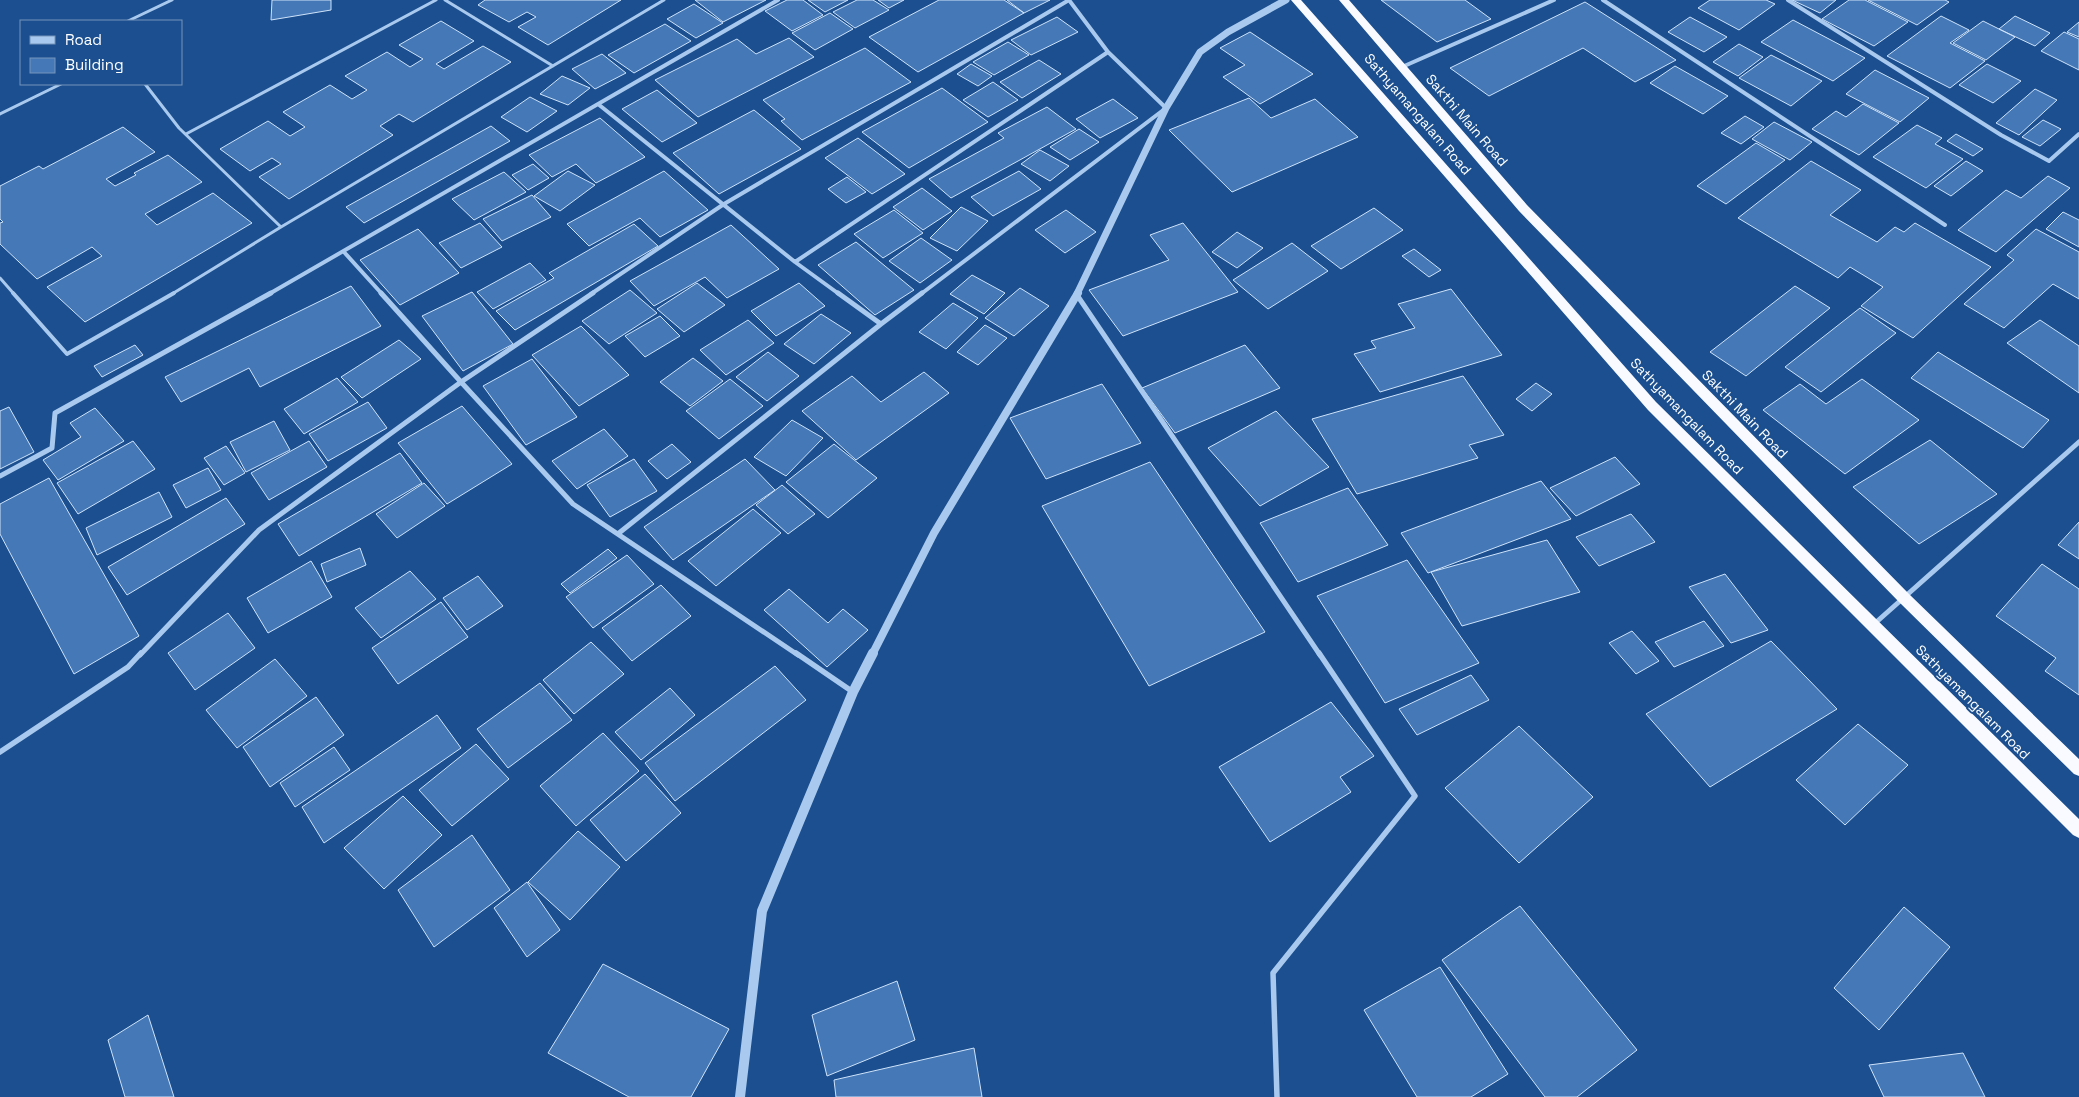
<svg xmlns="http://www.w3.org/2000/svg" width="2079" height="1097" font-family="'Space Grotesk',sans-serif">
<rect width="100%" height="100%" fill="#1b4f8f"/>
<path fill="#4478b7" stroke="#cfe3fa" d="M272,0h59v10l-60,10z
M485,0h136l-73,45 -30,-18 18,-10 -9,-5 -18,10 -31,-17z
M695,0h71l-43,22z
M787,0h16l20,15 -31,16 -27,-20z
M808,0h40l-23,12z
M857,0h16l16,10 -34,18 -22,-16z
M878,0h26l-15,8z
M939,0h65l20,13 -106,59 -49,-35z
M1007,0h43l-26,13z
M1381,0h84l26,19 -54,23z
M1710,0h56l9,4 -36,26 -41,-22z
M1792,0h44l-16,13z
M1849,0h16l43,22 -34,24 -52,-27z
M1868,0h77l4,2 -32,23z
M1585,2l91,58 -41,22 -52,-34 -94,48 -39,-28z
M694,4l29,19 -27,15 -29,-19z
M830,13l23,16 -38,21 -23,-17z
M1941,16l28,14 -19,13 35,18 -35,27 -63,-32z
M2015,16l35,17 -15,13 -36,-17z
M1057,17l21,15 -47,23 -20,-15z
M1690,17l37,20 -23,15 -36,-20z
M1793,20l72,38 -32,23 -72,-39z
M441,21l33,20 -38,23 8,5 39,-23 28,16 -98,60 -14,-8 -19,12 13,9 -104,64 -30,-22 22,-13 -9,-6 -22,13 -30,-22 48,-28 22,15 15,-9 -22,-15 47,-27 22,14 15,-9 -22,-14 42,-24 23,15 13,-8 -24,-14z
M1983,21l32,16 -29,23 -33,-17z
M2079,22v15l-12,-5z
M665,24l26,17 -57,32 -26,-18z
M1250,32l63,42 -53,30 -37,-27 22,-12 -25,-17z
M2064,32l15,7v31l-38,-19z
M789,38l25,19 -116,60 -43,-37 82,-41 19,15z
M1008,42l21,13 -35,20 -21,-13z
M1739,44l24,13 -25,19 -25,-14z
M865,48l46,34 -109,58 -21,-19 4,-2 -22,-19z
M602,54l24,19 -31,16 -23,-20z
M1771,55l51,26 -31,25 -52,-28z
M1039,60l22,14 -39,24 -22,-16z
M971,64l21,12 -14,10 -21,-12z
M1987,64l34,17 -28,22 -34,-18z
M1675,66l53,30 -25,18 -53,-31z
M1875,70l54,28 -29,24 -54,-28z
M562,76l28,12 -22,17 -28,-11z
M993,82l25,18 -30,17 -25,-17z
M942,88l46,34 -79,46 -47,-36z
M2035,89l22,11 -38,35 -23,-12z
M657,90l40,33 -35,19 -40,-33z
M530,97l27,14 -30,21 -26,-15z
M1249,98l22,20 44,-19 43,38 -126,55 -63,-62z
M1113,99l25,19 -38,20 -24,-19z
M1863,104l36,19 -40,32 -47,-26 24,-18 10,6z
M1047,107l29,22 -125,69 -22,-19 75,-41 -6,-5z
M754,110l47,39 -82,45 -46,-41z
M1745,116l19,11 -23,17 -20,-11z
M600,118l45,39 -49,26 -20,-19 -24,13 -23,-22z
M2043,120l18,9 -21,17 -18,-9z
M1774,122l38,20 -22,18 -38,-21z
M1917,125l25,13 -7,6 28,15 -37,29 -53,-31z
M491,126l19,15 -146,82 -18,-16z
M123,127l32,25 -49,27 9,7 21,-11 -2,-2 34,-18 34,27 -57,32 12,11 56,-32 39,30 -167,99 -38,-35 55,-31 -10,-9 -55,32 -37,-35v-21l3,-1 -3,-3v-33l39,-20 4,3z
M1079,129l20,13 -29,18 -20,-13z
M1956,134l27,15 -10,7 -26,-15z
M858,138l47,36 -33,20 -47,-36z
M1756,143l29,17 -59,44 -29,-18z
M1040,150l29,16 -19,15 -29,-17z
M1811,161l50,29 -31,25 47,27 18,-15 9,5 11,-9 76,44 -78,71 -52,-32 22,-19 -33,-20 -12,11 -100,-60z
M1966,161l17,10 -32,25 -17,-10z
M533,164l16,14 -21,12 -16,-15z
M568,171l27,14 -35,26 -26,-15z
M664,171l44,39 -48,27 -20,-19 -51,28 -22,-22z
M1019,171l22,18 -48,27 -22,-19z
M504,172l22,20 -52,28 -22,-21z
M2048,176l22,12 -74,64 -38,-22 48,-40 15,8z
M847,177l19,15 -20,11 -18,-14z
M922,188l30,23 -29,19 -30,-23z
M532,195l19,22 -49,24 -19,-22z
M961,207l27,14 -31,30 -27,-13z
M1374,208l29,22 -62,39 -30,-23z
M894,210l29,23 -40,25 -29,-24z
M1066,210l30,22 -31,21 -30,-23z
M2063,212l16,8v27l-33,-18z
M480,223l22,24 -41,21 -22,-25z
M1183,223l55,69 -115,44 -34,-46 80,-30 -19,-25z
M634,224l24,22 -143,84 -19,-19 58,-33 -5,-5z
M731,225l48,44 -52,29 -22,-21 -51,29 -24,-25z
M418,229l41,44 -59,32 -40,-45z
M2036,229l43,23v47l-26,-15 -49,44 -40,-24 50,-44 -7,-5z
M1237,232l26,16 -26,20 -25,-16z
M921,238l31,22 -32,23 -31,-22z
M856,242l58,48 -39,25 -57,-50z
M1292,243l36,28 -60,38 -35,-29z
M1414,249l27,21 -12,7 -27,-21z
M530,263l16,17 -53,29 -16,-17z
M972,275l33,18 -21,21 -34,-20z
M697,283l28,22 -41,27 -27,-23z
M799,283l26,23 -49,30 -25,-25z
M351,286l30,40 -121,61 -11,-19 -68,34 -16,-25z
M1795,286l35,22 -84,68 -36,-24z
M1020,288l29,18 -35,30 -29,-18z
M1451,289l51,66 -122,37 -26,-38 22,-6 -5,-7 44,-13 -17,-24z
M630,290l27,23 -48,31 -27,-23z
M472,292l41,52 -50,27 -41,-55z
M953,303l25,15 -32,31 -27,-17z
M1860,308l36,25 -75,59 -36,-25z
M821,314l30,19 -37,31 -30,-20z
M660,316l20,20 -35,21 -20,-21z
M748,320l26,23 -48,32 -26,-25z
M2040,320l39,26v47l-72,-50z
M985,325l22,13 -29,27 -21,-13z
M581,326l48,49 -50,31 -47,-51z
M399,340l22,19 -59,39 -21,-21z
M135,345l8,10 -41,22 -8,-11z
M1245,345l35,43 -105,45 -33,-45z
M768,352l31,24 -32,25 -31,-24z
M1938,352l111,68 -26,28 -112,-70z
M693,358l30,23 -33,25 -30,-24z
M532,359l45,58 -51,28 -43,-59z
M924,372l25,21 -93,67 -54,-49 50,-35 29,26z
M1463,376l41,59 -35,10 9,13 -121,36 -45,-75z
M337,378l21,24 -54,32 -20,-25z
M730,379l33,27 -44,33 -33,-28z
M1862,379l57,41 -74,54 -82,-64 37,-26 26,20z
M1536,383l16,11 -20,17 -16,-12z
M1102,384l39,59 -95,36 -36,-61z
M368,402l19,26 -59,33 -19,-27z
M462,406l50,58 -65,40 -49,-61z
M9,407l25,45 -34,17v-58z
M95,408l29,33 -66,39 -15,-20 38,-23 -11,-14z
M1276,411l53,56 -69,39 -52,-58z
M792,420l31,18 -37,38 -32,-19z
M274,421l16,29 -44,22 -16,-30z
M604,429l24,27 -51,33 -25,-28z
M1930,440l67,54 -78,50 -66,-57z
M133,441l22,28 -77,45 -21,-31z
M309,441l18,26 -58,33 -18,-27z
M672,444l19,18 -24,17 -19,-18z
M834,444l43,34 -49,40 -42,-36z
M226,446l19,27 -21,12 -20,-27z
M400,453l22,30 -123,73 -21,-32z
M1615,457l25,27 -64,32 -26,-28z
M634,459l23,32 -47,26 -23,-32z
M745,459l30,31 -102,70 -29,-33z
M1150,462l115,170 -116,54 -107,-180z
M208,468l13,22 -35,18 -13,-23z
M49,478l90,158 -65,38 -74,-140v-30z
M1541,481l30,38 -143,54 -27,-40z
M424,483l21,23 -48,32 -21,-24z
M782,485l33,29 -27,20 -32,-29z
M1348,488l40,57 -90,37 -38,-59z
M159,492l13,25 -75,38 -11,-27z
M226,498l19,26 -118,71 -19,-28z
M753,509l28,24 -65,53 -28,-25z
M1631,514l24,28 -56,24 -23,-29z
M2079,522v37l-21,-14z
M1547,540l33,52 -118,34 -31,-54z
M360,548l6,17 -39,17 -6,-18z
M608,549l9,9 -47,35 -9,-9z
M627,555l27,29 -61,44 -27,-31z
M1407,560l72,103 -94,40 -68,-107z
M311,561l21,36 -64,36 -21,-35z
M2042,564l37,25v106l-34,-24 11,-13 -60,-42z
M410,571l26,28 -55,39 -26,-30z
M1725,574l43,56 -37,13 -42,-56z
M478,576l25,30 -36,24 -24,-32z
M661,585l30,31 -59,45 -30,-33z
M789,589l39,34 15,-14 25,21 -41,37 -63,-57z
M441,602l27,35 -70,47 -26,-36z
M228,613l27,35 -60,42 -27,-37z
M1704,621l20,25 -50,21 -19,-25z
M1632,631l27,30 -23,13 -27,-31z
M1771,641l66,68 -127,78 -64,-73z
M591,642l33,32 -50,40 -31,-34z
M275,659l32,37 -70,52 -31,-38z
M775,666l31,34 -131,101 -30,-38z
M1471,675l18,25 -72,35 -18,-26z
M540,683l32,37 -64,48 -31,-39z
M670,688l25,27 -54,45 -26,-28z
M316,697l28,38 -74,52 -27,-40z
M1331,702l43,54 -34,21 11,15 -81,50 -51,-75z
M437,715l24,33 -137,95 -22,-36z
M1858,724l50,41 -63,60 -49,-45z
M1519,726l74,71 -74,66 -74,-75z
M603,733l36,38 -63,55 -36,-40z
M476,744l33,35 -57,47 -33,-36z
M334,747l16,23 -55,37 -15,-24z
M645,774l36,39 -55,48 -36,-41z
M403,796l39,39 -58,54 -40,-41z
M578,831l42,36 -50,53 -42,-38z
M472,835l38,55 -76,57 -36,-57z
M527,882l33,48 -33,27 -33,-49z
M1520,906l117,144 -60,47h-32l-103,-137z
M1904,907l46,40 -71,83 -45,-42z
M603,964l126,65 -38,68h-62l-81,-44z
M1440,967l68,107 -37,23h-54l-53,-87z
M897,981l18,59 -88,36 -15,-61z
M148,1015l26,82h-49l-17,-57z
M974,1048l8,49h-146l-2,-17z
M1963,1053l22,44h-101l-15,-32z"/>
<g fill="none" stroke-linecap="round" stroke-linejoin="round">
<path stroke="#a9c9ee" stroke-width="3" d="M445,0l108,66
M128,21l44,-21
M145,84l34,44 102,99 383,-227
M0,114l61,-30
M186,134l250,-134
M0,278l14,16
M172,294l109,-67"/>
<path stroke="#a9c9ee" stroke-width="4" d="M13,293l54,61 107,-61"/>
<path stroke="#a9c9ee" stroke-width="4" d="M1603,0l342,225
M1788,0l213,135 48,26 30,-27
M1402,67l152,-67
M598,104l197,158 44,32
M344,252l38,42
M795,262l313,-210
M269,294l509,-294
M591,294l133,-90 345,-204
M921,294l245,-186 -58,-56 -39,-52"/>
<path stroke="#a9c9ee" stroke-width="5" d="M381,293l80,89 132,-89
M1077,295l243,360
M881,324l41,-31
M0,476l52,-28 3,-35 216,-120
M619,533l262,-209 -43,-31
M1873,625l206,-183
M140,655l119,-125 202,-148 112,122 225,151"/>
<path stroke="#a9c9ee" stroke-width="5.5" d="M796,653l57,39
M0,752l128,-85 13,-14
M1277,1097l-4,-124 142,-177 -96,-143"/>
<path stroke="#a9c9ee" stroke-width="7" d="M1077,294l89,-186 34,-56 28,-20 58,-32"/>
<path stroke="#a9c9ee" stroke-width="8" d="M872,655l62,-122 144,-240"/>
<path stroke="#a9c9ee" stroke-width="10" d="M740,1097l22,-186 91,-219 20,-39"/>
<path fill="#f8faff" fill-rule="evenodd" d="M1291,0h10l355,402 423,417v19l-6,-3 -425,-425z
M1339,0h10l178,205 382,389 170,165v17l-5,-2 -175,-172 -380,-391z"/>
</g>
<g text-anchor="middle" dominant-baseline="central" stroke-width="4" stroke-linejoin="round" paint-order="stroke">
<g font-size="14" fill="#fff" stroke="#1b4f8f">
<text transform="translate(1418 114) rotate(49)">Sathyamangalam Road</text>
<text transform="translate(1467 120) rotate(49)">Sakthi Main Road</text>
<text transform="translate(1745 414) rotate(46)">Sakthi Main Road</text>
<text transform="translate(1687 416) rotate(46)">Sathyamangalam Road</text>
<text transform="translate(1973 702) rotate(45)">Sathyamangalam Road</text>
</g>
</g>
<rect x="20" y="20" width="162" height="65" fill="#1b4f8f" stroke="#7695bc"/>
<rect x="30" y="36" width="25" height="8" fill="#a9c9ee" stroke="#7695bc"/>
<text x="65" y="45" font-size="15" fill="#ffffff">Road</text>
<rect x="30" y="58" width="25" height="15" fill="#4478b7" stroke="#7695bc"/>
<text x="65" y="70" font-size="15" fill="#ffffff">Building</text>
</svg>
